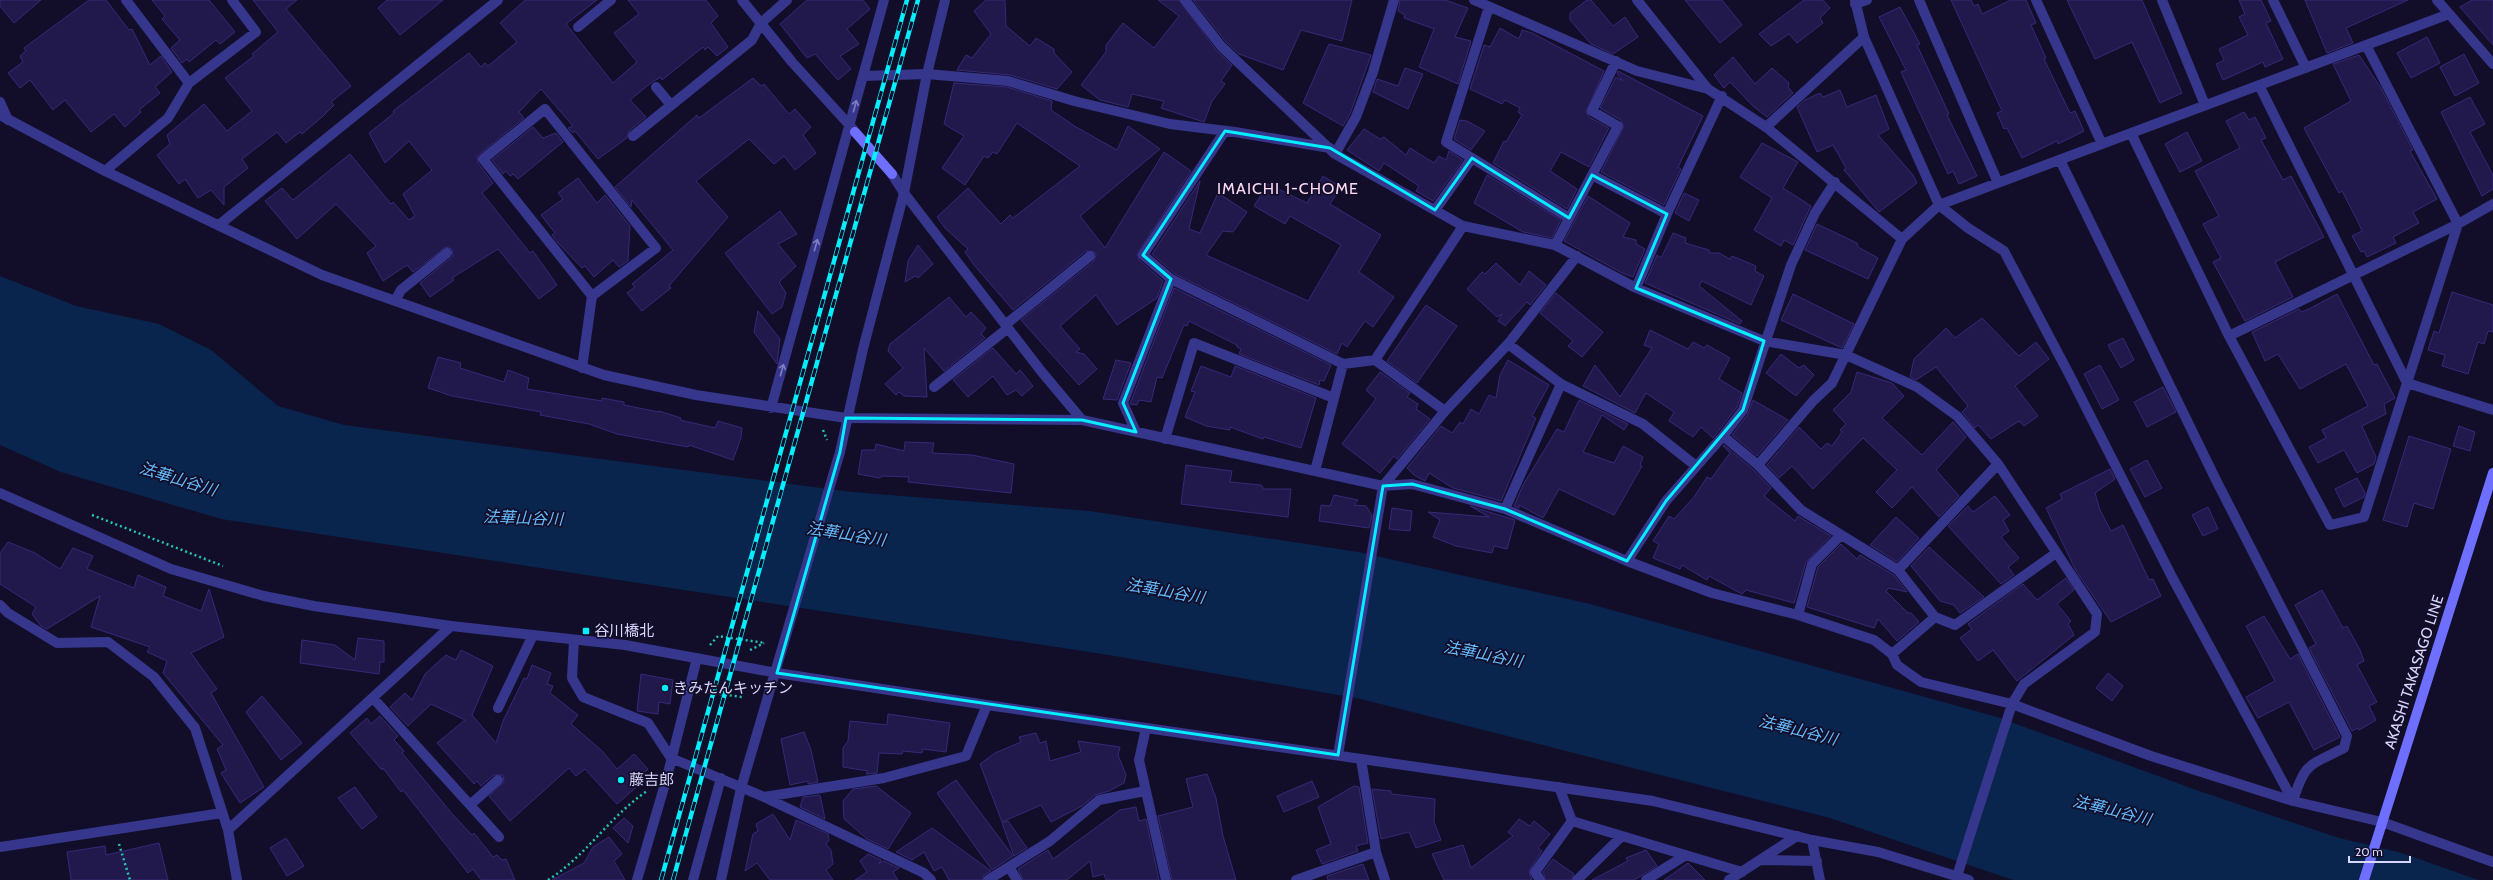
<svg xmlns="http://www.w3.org/2000/svg" width="2493" height="880" font-family="Cabin,'Noto Sans JP',sans-serif">
<rect width="100%" height="100%" fill="#120e29"/>
<path fill="#09254e" d="M0,276l76,30 83,18 52,26 67,56 66,19 507,67 238,19 269,41 232,52 407,113 202,74 140,47 63,15 76,27h-465l-183,-62 -469,-119 -246,-43 -894,-137 -160,-47 -61,-27z"/>
<path fill="#21194c" stroke="#362979" d="M0,0h41l-27,23 -14,-17z
M89,0h17l23,30 3,-1 18,36 11,-9 11,16 -17,15 5,6 -21,17 2,2 -16,15 -11,-13 -23,18 -26,-32 -12,10 -23,-30 -10,8 -12,-15 15,-11 -3,-6 6,-5 -2,-3z
M152,0h57l26,32 -15,12 -4,-4 -27,22 -2,-3 -5,4 -11,-15 9,-8 -18,-21 3,-3z
M253,0h44l-11,9 65,77 -20,16 3,3 -12,12 -20,17 -2,-2 -14,11 -9,-11 -35,27 6,9 -24,19v18l-13,-15 -13,8 -13,-19 -6,5 -22,-29 13,-11 -3,-9 37,-31 23,27 25,-20 -27,-33 29,-22 -2,-2 26,-22z
M387,0h56l-43,35 -22,-27z
M525,0h72l-31,24 47,59 24,-21 -23,-29 25,-19 -11,-14h78l12,16 -7,7 17,24 -11,9 -9,-9 -3,3 -2,-3 -41,33 -1,-3 -9,5 -22,18 16,17 -17,14 -2,7 -29,21 -23,-28 -2,2 -5,-5 5,-2 -32,-37 -22,23 5,6 -47,38 1,7 15,20 -11,10 48,60 3,-2 24,34 -18,14 -41,-50 -46,29 2,2 -24,17 -10,-14 33,-27 -1,-7 -6,-2 -33,25 -6,-7 -24,16 -16,-28 9,-7 -40,-42 -39,35 -32,-38 17,-13 11,12 57,-46 41,50 2,-2 16,18 6,-4 -12,-22 29,-24 -23,-29 -24,22 -16,-30 25,-20 -1,-2 76,-58 12,14 4,-4 3,3 29,-24 -17,-19z
M807,0h56l7,9 -23,20 12,15 -19,12 11,13 -13,11 -23,-26 -8,4 -27,-34z
M986,0h19l1,26 24,20 6,-8 18,11v4l18,19 -15,17 -47,-14 -53,-5 9,-15 6,3 19,-24 -17,-23z
M1158,0h21l37,50 16,15 -11,16 4,3 -13,17 -8,21 -43,-14 3,-7 -32,-7 -4,13 -28,-7 -19,-15 25,-33v-7l17,-22 31,25 25,-32z
M1193,0h159l-10,41 -41,-11 -18,40 -44,-16 -13,-12z
M1400,0h45l23,8 -13,29 16,4 -13,43 -39,-17 15,-38 -30,-11 1,-3 -7,-4z
M1587,0h4l22,26 12,-9 13,20 -25,17 -22,-10 -21,-24v-7z
M1685,0h37l20,25 -22,18z
M1804,0h19l7,8 -10,10 3,5 -26,20 -8,-9 -18,12 -12,-12z
M1951,0h20l3,6 4,-2 4,10 29,-14h15l10,23 -5,2 15,33 -2,1 26,54 5,-2 9,20 -26,13 -1,-3 -35,17 -15,-30 -3,1 -7,-16 5,-2z
M2067,0h75l40,93 -22,10 -28,-61 -37,17z
M2239,0h22l10,21 -5,2 17,36 -18,8 -2,-5 -40,18 -7,-16 8,-4 -5,-11 29,-14 -9,-18 6,-3z
M2305,0h103l-62,28 7,15 -26,10z
M2472,0h21v45l-33,-38z
M1900,7l20,37 -3,1 32,69 -2,1 30,61 -18,8 -6,-13 -5,3 -47,-102 5,-2 -27,-53z
M1500,28l19,11 3,-9 10,3 72,38 -18,41 3,5 20,11 -20,39 -28,-15 -11,19 27,18 -10,20 -74,-46 11,-22 2,1 16,-27 -4,-3 2,-4 -15,-8 -3,4 -32,-15 14,-44 6,2z
M2427,37l13,26 -29,15 -14,-25z
M1329,44l42,11 -21,59 -7,12 -40,-23z
M2464,54l15,29 -24,13 -15,-29z
M2359,55l22,33 32,62 -3,1 27,48 -24,13 6,11 -26,14 3,6 -29,14 -3,-6 -3,1 -9,-16 10,-5 -4,-9 -16,-31 -3,2 -35,-65 47,-27 -18,-37z
M1733,57l22,27 17,-16 17,15 -1,4 5,6 -26,24 -14,-11 -23,-24 -6,6 -10,-13z
M1405,68l18,6 -15,35 -35,-17 4,-13 21,7z
M1618,71l85,45 -25,51 3,2 -17,36 -63,-33 23,-46 -3,-6 -21,-12 16,-31 7,4 -6,-7z
M753,78l8,8 3,-2 25,30 6,-5 16,18 -8,8 13,18 -21,17 -11,-14 -10,8 -25,-25 -53,42 32,36 -59,69 2,2 -29,23 -15,-18 8,-6 -3,-3 41,-34 -41,-50 -1,7 -16,-20 82,-72 2,3z
M954,83l53,4 45,14 -1,9 25,17 41,23 11,-24 32,23 -80,67 25,32 59,-96 27,19 -54,83 2,6 24,21 -6,17 -40,27 -21,-30 -36,31 20,23 -4,3 8,2 13,15 -18,16 -58,-65 73,-59 2,-6 -1,-3 -9,-1 -73,59 -39,-45 -9,-13 3,-3 -23,-21 -8,-11 31,-29 33,36 9,-9 3,3 67,-52 -63,-43 -20,31 -4,-2 -5,6 -4,-2 -19,29 -23,-17 22,-32 -20,-12z
M1840,90l7,17 29,-12 13,34 -11,6 35,40 4,8 -38,29 -35,-42 2,-2 -13,-23 -16,7 -20,-45 8,-7 15,-7 3,4z
M2470,97l15,27 -15,8 23,43v14l-11,7 -41,-84z
M2244,112l5,8 6,-3 11,21 -5,2 22,40 8,-4 33,61 -49,25 18,35 -48,24 -32,-59 8,-4 -18,-34 16,-8 -24,-45 45,-23 -14,-27z
M1460,120l7,1 18,10 -14,19 -17,-11z
M533,127l10,11 13,-5 7,9 -45,37 -5,-5 -3,2 -4,-5 -3,3 -11,-14z
M1364,129l16,10 4,-2 22,18 4,-7 24,15 5,-7 7,4 3,-9 14,9 -30,41 -17,-10 3,-5 -35,-23 -5,8 -32,-21z
M2187,132l15,29 -22,11 -15,-28z
M1762,143l36,19 -15,26 28,18 -18,39 -9,-5 -3,6 -27,-16 18,-32 -32,-21z
M1487,175l74,45 -9,18 -29,-6 -49,-29z
M1323,176l18,11 -11,17 51,31 -22,37 35,25 -21,30 -8,-6 -18,26 -5,-4 -5,11 -162,-80 -23,-20 48,-73 -11,48 11,4 18,-40 29,19 -14,20 -10,-1 -17,24 102,46 33,-56 -51,-29 -5,8 -31,-18 14,-22 39,19z
M578,178l19,25 8,-8 25,31 -2,35 -9,6 -6,-7 -19,17 -9,-11 -3,2 -24,-25 -6,-8 3,-2 -14,-18 22,-16 -5,-6z
M1684,193l15,7 -10,21 -14,-8z
M1588,196l42,27 -7,14 13,3v4l9,5 -12,28 -11,-4 -58,-32z
M780,211l17,23 -19,10 18,22 -17,16 7,11 -4,14 -10,7 -47,-61z
M1817,224l40,19 1,4 20,11 -10,21 -63,-29z
M1673,233l13,5 -1,5 24,7 1,3h9l11,6 2,-3 24,10 -1,5 9,5 -13,29 -49,-24 -3,5 43,35 -2,3 -95,-41 12,-28 4,3z
M918,245l15,19 -15,14 -2,-2 -11,6 3,-21z
M1496,263l24,22 9,-14 17,14 -16,20 -3,-3 -22,24 -7,-5 4,-7 -5,3 -30,-28 15,-17 3,2z
M1174,288l157,77 -7,16 -4,-1 -1,5 -80,-31 2,-5 -4,-2v-2l-48,-24 -2,5 -3,-1 -22,53 -5,-1 -6,25 -12,-2 -2,5 -7,-1z
M2452,292l41,13v27l-5,-1 -4,13 -6,-2 -10,32 -26,-8 3,-11 -17,-5 6,-19 5,2z
M1556,293l47,39 -21,25 -14,-11 5,-5 -33,-28z
M1793,294l61,30 -12,24 -61,-28z
M2337,294l37,71 3,-1 18,34 -11,6 2,10 -24,12 14,31 -2,7 -17,9 -13,-23 -26,13 -9,-16 17,-9 -4,-8 46,-24 -22,-42 -46,25 -22,-35 -13,7 -13,-29 47,-23 2,3 8,-3z
M949,297l17,20 5,-5 15,16 -5,6 4,4 -41,33 -20,-23 3,49 -23,-1 -5,-4 -3,3 -11,-11 18,-16 -15,-17 2,-7z
M1426,305l31,21 -40,57 -30,-22z
M758,311l22,28 -3,25 -23,-32z
M1982,318l37,38 17,-14 13,17 -34,27 23,30 -14,10 -5,-5 -28,18 -13,-14 -3,3 -13,-16 6,-6 -32,-39 -20,13 -6,-3 4,-18 32,-31 9,10z
M1650,330l38,19 5,-7 11,6 3,-3 23,13 -11,21 23,14 -5,14 -24,31 -12,-11 -8,10 -24,-16 5,-9 -28,-19 -11,20 -52,-27 12,-21 25,32 32,-49 -8,-3z
M2123,338l11,22 -13,8 -13,-23z
M993,348l23,26 4,-4 13,16 -11,10 -6,-6 -9,5 -14,-19 -25,21 -15,-17z
M1781,354l18,14 5,-3 10,10 -18,21 -30,-23z
M438,357l23,6 -1,5 44,14 4,-12 21,8 -2,11 75,12v-3l22,4v3l35,7v-1l22,7 -1,2 35,8 3,-7 24,7 -1,10 -8,22 -44,-15 -1,2 -71,-13 -28,-10 -49,-9 1,-3 -89,-16 -24,-8z
M1116,360l15,3 -14,37 -14,-1z
M1508,360l41,25 -17,31 4,2 -35,83 -48,-13 -24,-15 -4,8 -11,-6 -7,-7 34,-42 11,7 8,-11 3,2 8,-15 8,5 10,-19 7,3 4,-23z
M2100,365l19,35 -17,9 -18,-35z
M1201,366l30,11 4,-11 81,32 -15,50 -37,-11 -1,2 -33,-12v3l-24,-4 -21,-9 10,-25 -4,-1z
M1380,372l30,21 -3,4 11,7 -2,5 14,10 -33,40 -3,-3 -14,17 -38,-29 34,-45 -10,-9z
M1857,372l35,11 12,13 -22,22 40,37 31,-33 13,15 -30,33 23,26 -20,21 -27,-30 -20,21 -16,-16 21,-22 -34,-32 -50,51 -21,-23 -13,12 -12,-13 32,-38 22,22 6,-6 5,3 10,-14 -2,-2 6,-6 -13,-14 18,-18z
M2163,387l13,25 -29,15 -13,-25z
M1579,400l49,24 -4,6 -22,-15 -19,37 31,11 9,-17 20,11 -3,8 2,1 -28,49 -55,-26 -16,29 -24,-13v3l-5,-2 9,-21 34,-56 7,3z
M1753,400l35,20 -31,36 -25,-21 16,-21z
M2459,426l16,6 -5,19 -17,-5z
M2409,436l42,13 -18,60 -19,-6 -7,24 -24,-7z
M905,442l29,1 -2,10 40,2 42,9 -3,29 -103,-11 1,-5 -26,-1 -4,2 -21,-4 4,-24h13l1,-6 28,7z
M1724,445l30,25 17,18 -7,8 31,25 3,-5 33,20 -25,26 -12,41 -48,-13 -4,4 -33,-18 -2,4 -25,-15 -2,4 -27,-11 6,-14 -6,-3 16,-25 5,3 20,-22 13,-20 4,2 19,-26 -7,-7z
M2147,460l15,28 -17,9 -15,-28z
M1186,465l46,6 -2,11 31,3 3,4h27l-3,28 -107,-13z
M2110,469l5,10 -20,14 5,17 11,21 12,-6 26,55 4,-1 8,17 -50,26 -35,-51 -30,-63 16,-9 -2,-5z
M2357,478l8,15 -1,4 -20,10 -9,-18z
M1334,495l24,5 -4,5 12,1 6,9 -3,13 -50,-7 2,-16 9,1z
M1995,496l15,19 -7,5 6,11 -8,6 18,21 -11,9 6,8 -13,9 -53,-58 20,-20 5,6z
M1470,506l45,14 -8,29 -13,-3 -2,7 -36,-7 -23,-9 7,-17 -12,-8 61,5z
M2208,507l10,22 -15,7 -11,-21z
M1392,508l20,3 -2,20 -21,-2z
M1896,517l23,21 -22,24 -27,-17z
M8,542l27,11 25,16 13,-21 20,8 -6,13 47,19 4,-13 28,12 -3,9 38,15 8,-22 15,48 -33,16 26,36 -6,4 53,94 -24,16 -19,-30 5,-3 -9,-21 6,-4 -60,-72 4,-12 -20,-9 3,-5 -59,-20 9,-31 -53,33 -6,-3 -9,-12 4,-7 -36,-23v-31z
M1841,544l16,15 3,-4 34,20 13,17 -18,-4 -3,3 22,22h3l8,9 -22,19 -19,-22 -4,9 -67,-21 11,-40z
M1929,547l55,50 -24,16 -6,-8 -14,-4 -29,-35z
M2066,578l8,12 -17,14 14,17 -3,3 6,11 -57,46 -24,-31 -15,11 -18,-23 12,-9 -4,-5 55,-40 14,16z
M2322,590l21,38 4,-2 13,24 4,11 -7,4 20,37 -8,4 7,14 -17,10 -1,-2 -6,3 -43,-83 7,-4 -21,-39z
M2264,616l26,43 8,-5 42,83 -26,13 -25,-48 -31,16 -12,-21 29,-16 -29,-55z
M358,638l26,3v21h-4l-1,12 -79,-11 2,-23 33,5 20,15z
M461,650l32,16 -21,49 24,28 7,-22 21,-43 3,1 5,-14 19,8 -4,11 6,2 -3,7 28,22 -7,9 31,27 15,18 17,-15 14,15 -4,4 4,4 -31,27 -32,-35 -9,7 -7,-8 -59,53 -21,-25 15,-14 -1,-7h-9l-13,11 -4,-5 -3,3 -37,-41 28,-23 -34,-16 -23,22 -18,-19 15,-14 7,7 13,-26 21,-19 10,5z
M2108,673l15,13 -11,15 -16,-13z
M641,674l32,6 -3,24 -11,-2 -1,12 -21,-3z
M262,696l40,47 -21,17 -35,-48z
M888,714l62,9 -4,29 -23,-3 -1,4 -19,-2 -1,3 -23,-1 -2,20 -11,1 2,-3 -25,-4v-19l5,-7 2,-20 37,4z
M380,716l18,20 -4,4 10,11 -2,2 52,63 18,19 2,-2 19,24 4,-2 5,5 4,-1 9,21h-34l-8,-11 -5,4 -65,-83 -2,2 -18,-24 -1,2 -32,-37 17,-15 4,6z
M804,732l7,18 7,32 -10,2v-3l-18,4 -9,-46z
M1036,733l4,10 6,-2 4,20 31,-9 -3,-11 42,6 -2,8 8,20 -2,8 -15,8 -14,4 -13,11 -31,16 -10,-17 -39,17 -22,-58 15,-11 26,-11 -2,-5z
M1207,774l9,24 7,38 13,44h-64l-14,-64 35,-9 -7,-28z
M956,780l57,76 -21,14 -55,-77z
M1312,781l7,16 -35,15 -7,-16z
M876,786l35,27 -23,36 -21,-10 -23,-20 -1,-18 10,-12z
M1354,786l5,1 9,56 -12,3 2,5 -36,13 -6,-14 15,-6 -13,-37z
M355,787l22,30 -15,12 -24,-31z
M1372,789l19,2v3l44,5 -1,23 7,18 -25,8 -7,-16 -28,7z
M820,795l5,24 -25,-12 3,-10z
M1136,807l3,14 7,-2 13,61h-53l-2,-6 -11,3 -3,-16 -23,19h-44l-5,-11 30,-19 5,9 67,-49z
M773,814l17,26 6,-20 32,14 1,6 -3,4 5,6 2,14 -7,6 7,10h-63l-13,-17 -12,8 8,-37 5,-3 -2,-7z
M624,818l9,8 -5,17 -15,-15z
M1519,819l11,7 4,-5 16,13 -12,14 4,3 -12,18 -1,3 3,8h-88l-12,-26 31,-9 8,23 42,-32 -5,-4z
M1008,821l19,27 -13,8 -12,-33z
M932,828l59,43 -7,4 -2,5h-33l-7,-13 -8,4 -10,-19 -12,8 -16,-8z
M609,837l13,17 -8,7 11,19h-73l32,-17 9,-16z
M286,838l18,28 -17,10 -17,-28z
M159,843l9,37h-97l-4,-28 38,-6 1,9z
M1646,850l11,16 -16,10 -7,4h-42l36,-19 -2,-3z
M868,854l13,6 -2,4 4,-3 16,7 -6,4 5,8h-43l12,-8 -7,-11z
M1553,859l21,15 -3,6h-25l-3,-8z
M1688,863l17,17h-41z
M1363,864l6,16h-41l-1,-4z"/>
<g fill="none" stroke-linecap="round" stroke-linejoin="round">
<path stroke="#27c3b4" stroke-width="2.5" stroke-dasharray="2 3" stroke-linecap="butt" d="M823,430l4,10
M92,515l131,51
M710,645l8,-9 47,7
M750,650l14,-7
M705,692l37,5
M119,844l11,36
M548,880c38,-24 61,-63 99,-89"/>
<path stroke="#36368c" stroke-width="10" d="M1766,127l98,-90"/>
<path stroke="#36368c" stroke-width="10" d="M126,0l63,83
M742,0l50,62 61,67
M1185,0l36,46 114,108 128,72 92,19 81,43 128,53 82,14 71,32 40,29 41,48 99,150 -2,18 -71,52 -12,20 -55,172
M1474,0l163,71 71,18
M1637,0l71,89 58,38 136,112
M1855,0l9,37 75,168 29,23 36,23 65,123 103,203 121,224 89,21 111,40
M1919,0l79,183
M2036,0l66,144
M2162,0l43,105
M2273,0l33,68
M2437,0l56,64
M1855,4l12,-4
M1489,7l-43,135 123,76
M578,27l33,-27
M863,76l64,-2 81,7 66,20 96,23 65,8 95,16
M2259,85l148,298 86,27
M656,87l15,18
M0,102l8,18
M0,115l105,56 217,104 282,100 92,20 150,23 236,2 301,66 29,-2 93,25 122,52 85,32 86,22 76,25 18,14 5,11 24,17 91,22 139,52 142,45c12,-39 16,-35 51,-53l3,-12 -131,-256 -156,-320
M1225,131l-82,124 28,24 172,85 32,-4 88,-134
M2131,133l98,203 101,189 34,-8 94,-293 -92,-179
M633,136l119,-96 9,-17 26,-23
M1335,154l21,-37 17,-45 21,-72
M105,171l63,-53 21,-35 67,-51 -24,-32
M892,174l12,19 137,178 41,49
M1592,175l75,39
M1435,210l37,-52
M219,225l279,-225
M1555,245l63,-119 -26,-15 24,-50
M1636,288l31,-74 55,-118
M395,301l6,-11 46,-37
M1005,325l85,-69
M2229,336l229,-112 35,-20
M1508,344l53,40 82,40 53,42
M1375,360l70,51
M582,368l10,-72 64,-48 -111,-139 -62,50 109,137
M934,387l74,-59
M771,408l113,-408
M1136,432l-13,-29 48,-124
M1723,436l35,29 43,45 97,60 37,47 20,8 101,-72
M1165,439l29,-96 140,55
M1758,465l55,-64 19,-18 70,-144 37,-34 510,-191
M1315,471l28,-107
M1505,509l56,-125
M1627,561l39,-60 57,-65 20,-26 48,-145 24,-52 20,-31
M1898,570l100,-106
M0,605l8,8 49,30 51,-1 46,35 41,51 33,102 9,50
M1798,615l14,-51 29,-29
M574,640l-2,38 11,19 65,26 23,35 93,39 120,-19 82,-22 21,-51
M1892,654l43,-37
M373,698l126,139
M498,708l35,-73
M1146,728l-7,32 27,120
M1338,755l45,-269 62,-75 63,-67 69,-88
M1361,759l15,93 9,28
M1559,787l13,34 170,51
M764,797l160,76 7,7
M470,805l28,-25
M228,830l223,-204
M1812,840l8,40
M0,847l222,-34
M1761,860l56,1
M1009,867l8,13
M637,880l30,-103 30,-119
M693,880l28,-102
M988,880l62,-39 49,-41 46,-9
M1296,880l80,-28
M1540,880l-5,-8 37,-51
M1577,880l45,-44
M1646,880l40,-25
M1729,880l68,-44"/>
<path stroke="#36368c" stroke-width="10" d="M0,493l171,76 93,27 50,10 137,20 174,19 152,28 210,32 666,96 159,39 66,12 91,28
M721,880l20,-92 99,-336 23,-103 41,-156 23,-119 18,-74"/>
<path stroke="#6e6fff" stroke-width="10" d="M855,132l37,42
M2364,880l129,-407"/>
<defs>
<path id="rail" d="M661,880l246,-880
M673,880l245,-880"/>
</defs>
<use href="#rail" stroke="#03efff" stroke-width="4.5"/>
<use href="#rail" stroke="#120e29" stroke-width="3" stroke-dasharray="9" stroke-linecap="butt"/>
</g>
<defs><path id="oneway-shaft" d="M-6 0H5M1.5-3L5.5 0L1.5 3" fill="none" stroke-width="1.6" stroke-linecap="round" stroke-linejoin="round"/></defs>
<g stroke="#807ec0">
<use href="#oneway-shaft" transform="translate(855 106) rotate(-75)"/>
<use href="#oneway-shaft" transform="translate(816 245) rotate(-74)"/>
<use href="#oneway-shaft" transform="translate(782 370) rotate(-74)"/>
</g>
<path fill="none" stroke="#03efff" stroke-width="3" stroke-linejoin="round" d="M1225,131l105,17 105,62 37,-52 97,60 23,-43 75,39 -31,74 128,53 -21,69 -77,91 -39,60 -122,-52 -93,-25 -29,2 -45,269 -561,-82 63,-221 6,-34 236,2 54,12 -13,-29 48,-124 -28,-24z"/>
<g fill="#03efff" stroke="#120e29" stroke-width="1.5">
<rect x="582" y="627" width="8" height="8" rx="2"/>
<circle cx="665" cy="688" r="4"/>
<circle cx="621" cy="780" r="4"/>
</g>
<g text-anchor="middle" dominant-baseline="central" stroke-width="3.5" stroke-linejoin="round" paint-order="stroke">
<g font-size="15" fill="#dad7ff" stroke="#120e29" text-anchor="start">
<text x="594" y="631">谷川橋北</text>
<text x="673" y="688">きみたんキッチン</text>
<text x="629" y="780">藤吉郎</text>
</g>
<g font-size="15" fill="#dad7ff" stroke="#120e29">
<text transform="translate(2414 672) rotate(-72)">AKASHI TAKASAGO LINE</text>
</g>
<g font-size="16" letter-spacing="1" fill="#ffd9f2" stroke="#120e29">
<text x="1288" y="188">IMAICHI 1-CHOME</text>
</g>
<g font-size="16" font-style="italic" fill="#65bdff" stroke="#120e29">
<text transform="translate(178 479) rotate(17)">法華山谷川</text>
<text transform="translate(523 518) rotate(2)">法華山谷川</text>
<text transform="translate(846 534) rotate(9)">法華山谷川</text>
<text transform="translate(1165 591) rotate(10)">法華山谷川</text>
<text transform="translate(1483 654) rotate(11)">法華山谷川</text>
<text transform="translate(1798 730) rotate(14)">法華山谷川</text>
<text transform="translate(2112 810) rotate(14)">法華山谷川</text>
</g>
</g>
<path d="M2349 856v6h61v-6" fill="none" stroke="#dad7ff" stroke-width="2"/>
<text x="2355" y="856" font-size="12" fill="#dad7ff" stroke="#120e29" stroke-width="3" paint-order="stroke">20 m</text>
</svg>
